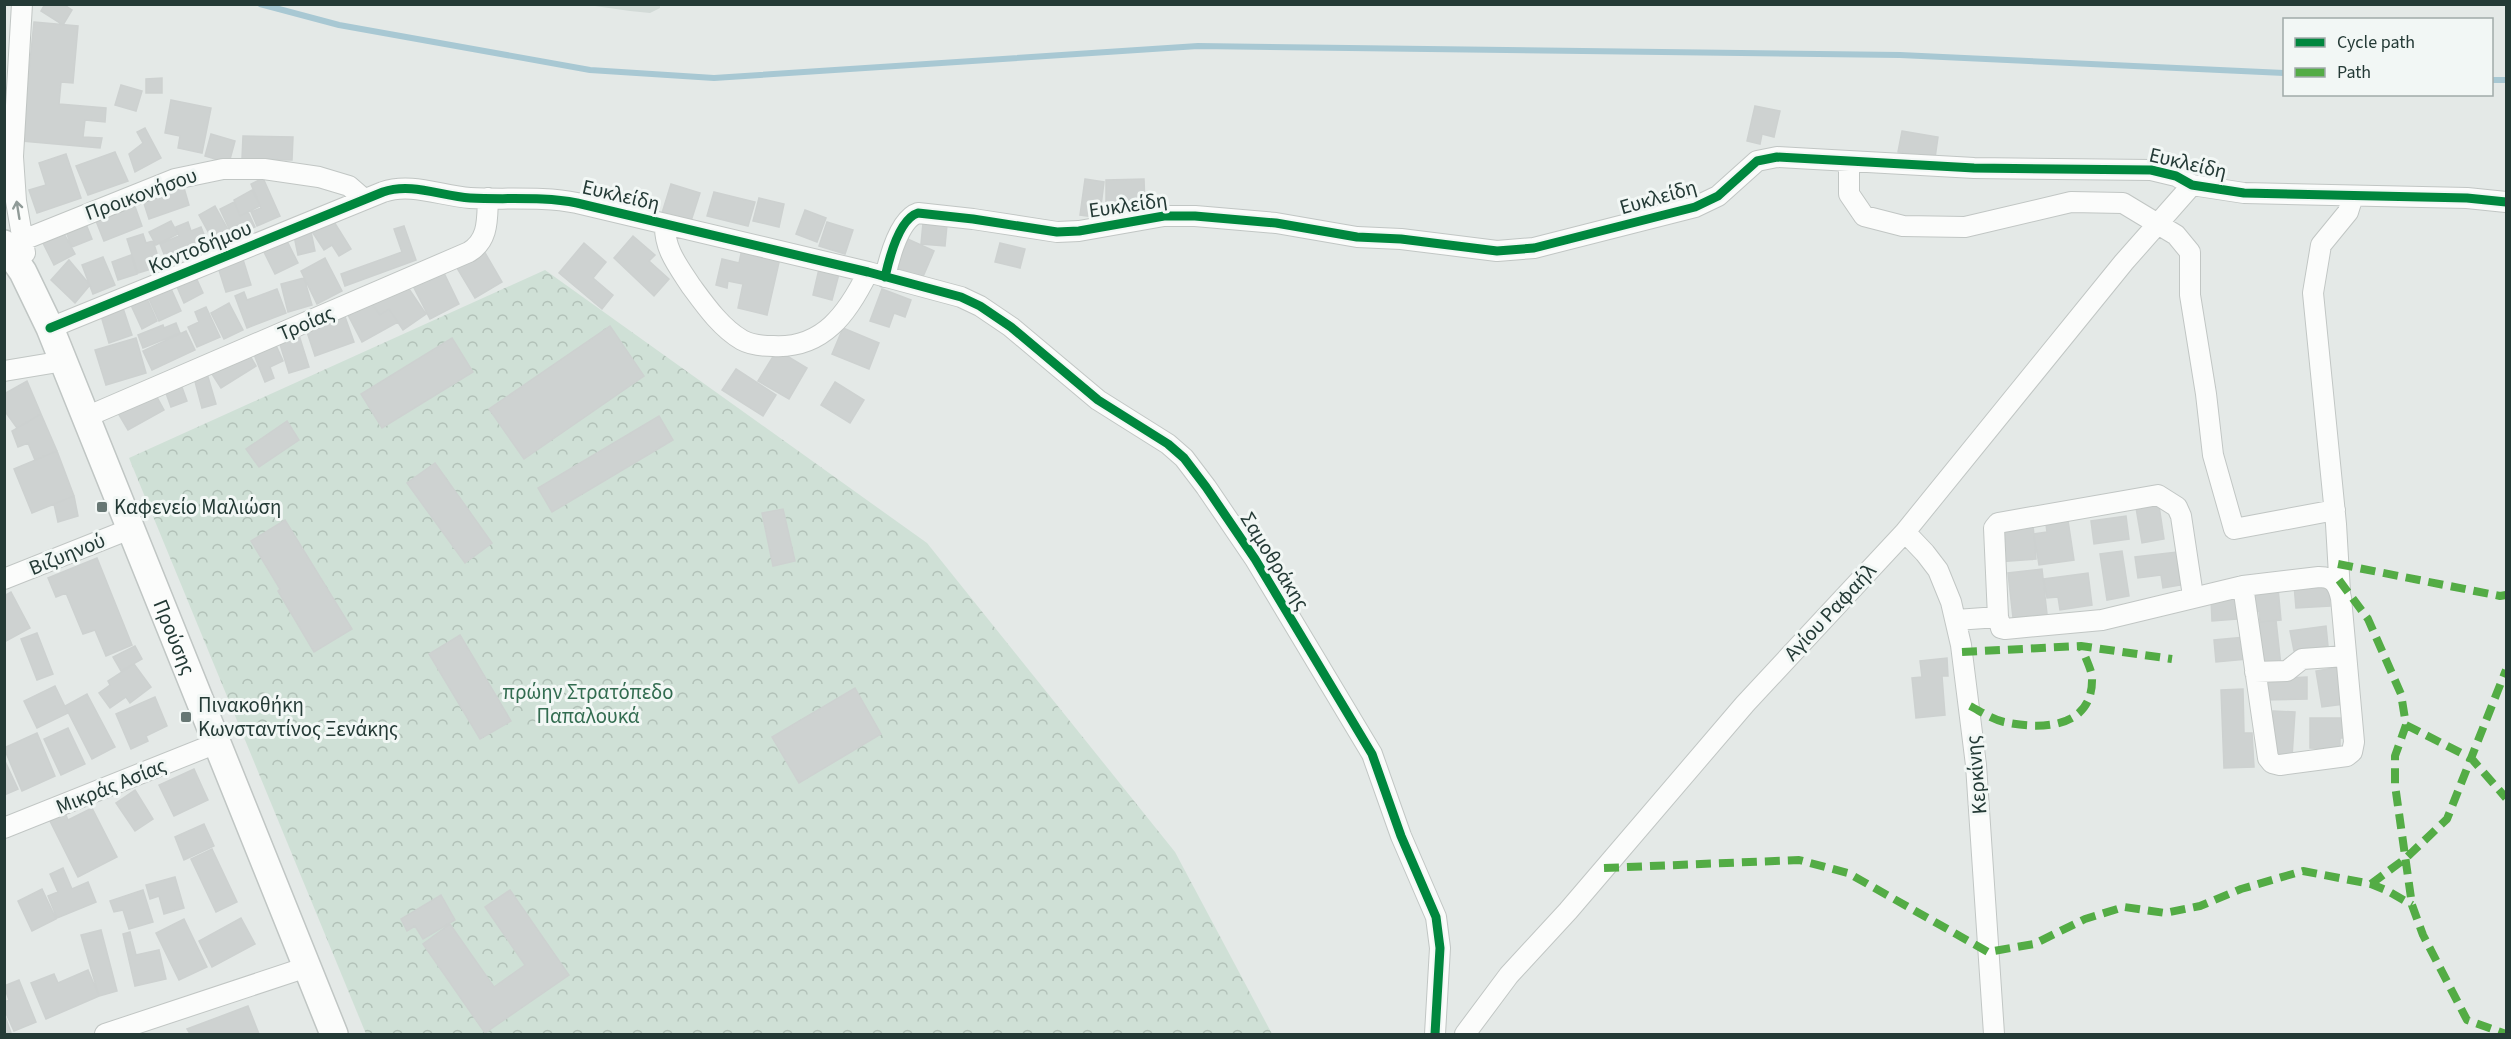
<svg xmlns="http://www.w3.org/2000/svg" width="2511" height="1039" font-family="'Source Sans 3',sans-serif">
<defs>
<pattern id="park-crowns" width="20" height="18" patternUnits="userSpaceOnUse" patternTransform="scale(1.5)"><rect width="20" height="18" fill="#cfe0d6"/><path d="M2 6a3 3 0 1 1 6 0M12 15a3 3 0 1 1 6 0" fill="none" stroke="#b2c1b8"/></pattern>
</defs>
<rect width="100%" height="100%" fill="#e4e9e7"/>
<path fill="#d2dad7" d="M588,5h72v3l-10,5 -20,-2z"/>
<path fill="url(#park-crowns)" d="M545,270l382,273 248,309 97,182h-906l-237,-576z"/>
<g fill="none" stroke-linecap="round" stroke-linejoin="round">
<path stroke="#a8c8d3" stroke-width="6" d="M260,4l79,21 251,45 124,8 484,-32 702,9 384,18
M2492,80h14"/>
</g>
<path fill="#ced2d1" stroke="#cdd1d0" stroke-width="1.5" d="M45,4h18l9,6 -9,15 -22,-14z
M34,22l44,4 -5,57 -12,-1 -2,22 47,4 -1,14 -20,-2 -2,17 19,1 -2,10 -78,-7z
M162,78v15h-16v-14z
M121,85l21,6 -6,20 -21,-6z
M171,100l40,8 -9,45 -24,-5 2,-12 -15,-3z
M1755,106l25,5 -6,26 -12,-3 -2,10 -13,-3z
M145,128l16,30 -26,14 -6,-18 14,-11 -6,-11z
M1902,131l36,6 -3,21 -37,-6z
M211,134l24,7 -6,22 -24,-7z
M243,136l50,1 -1,23 -50,-1z
M115,152l13,29 -40,14 -12,-29z
M66,154l15,44 -44,15 -8,-23 17,-5 -7,-22z
M263,178l17,38 -23,10 -6,-14 10,-4 -10,-24z
M1085,179l19,3 -3,24 10,2 -2,11 -29,-4z
M1144,179l1,27h-39v-26z
M182,181l7,24 -40,14 -8,-25z
M671,184l29,9 -9,28 -29,-8z
M252,190l8,16 -20,10 -6,-16z
M714,192l41,10 -7,24 -41,-10z
M759,198l25,6 -5,23 -26,-6z
M133,201l9,25 -38,15 -10,-25z
M234,202l6,14 8,-4 7,15 -22,10 -13,-28z
M215,206l17,31 -16,9 -17,-31z
M805,210l21,8 -9,24 -21,-8z
M331,217l20,32 -12,7 -7,-11 -8,5 -13,-20z
M84,219l8,20 -20,8 -8,-20z
M171,221l7,13 -22,11 -7,-13z
M188,222l3,9 10,-4 8,20 -41,17 -8,-20 19,-8 -3,-9z
M827,222l26,8 -8,24 -26,-8z
M923,223l24,2 -2,21 -24,-2z
M60,226l15,28 -21,11 -14,-28z
M404,226l12,34 -71,26 -4,-12 61,-22 -8,-23z
M310,227l5,24 -17,4 -5,-24z
M143,234l3,9 7,-2 8,25 -23,7 -11,-34z
M284,235l14,28 -23,11 -14,-28z
M633,236l22,19 -6,6 20,18 -15,17 -40,-38z
M901,236l33,15 -12,28 -33,-15z
M584,243l22,19 -13,16 20,17 -11,14 -43,-36z
M1000,243l25,6 -5,19 -25,-6z
M742,249l38,9 -13,57 -29,-7 5,-24 -15,-3 -1,7 -11,-3 6,-26 17,4z
M484,251l18,31 -27,16 -18,-30z
M241,253l10,32 -25,7 -10,-31z
M131,255l6,19 -19,6 -6,-18z
M103,257l12,28 -22,9 -11,-29z
M325,258l17,33 -25,13 -16,-33z
M69,260l21,25 -15,18 -24,-23z
M819,269l20,5 -7,26 -19,-5z
M194,273l9,20 -19,10 -9,-21z
M444,273l15,31 -29,15 -19,-37 15,-8 4,7z
M304,278l8,27 -24,7 -7,-28z
M168,282l13,29 -22,10 -13,-29z
M407,286l19,28 -23,16 -14,-21 -9,6 -10,-14z
M277,289l9,24 -39,15 -12,-32 9,-4 3,8z
M882,289l29,11 -6,17 -11,-4 -5,14 -19,-6z
M145,294l12,27 -15,8 -13,-28z
M369,301l11,14 9,-6 9,13 -36,20 -15,-29z
M121,302l11,33 -23,8 -10,-34z
M229,303l14,27 -19,9 -13,-26z
M206,307l14,30 -23,10 -9,-20 11,-5 -4,-10z
M343,311l11,31 -39,14 -9,-27z
M176,323l4,10 -37,15 -5,-13 25,-10 1,3z
M610,326l34,50 -120,83 -35,-50z
M843,328l36,15 -10,26 -37,-15z
M186,331l9,19 -43,20 -9,-19z
M298,332l11,35 -20,6 -11,-35z
M136,338l10,35 -40,12 -11,-35z
M452,338l21,34 -91,56 -21,-34z
M275,343l8,18 -13,6 4,11 -9,4 -12,-30z
M246,349l10,17 -35,22 -11,-17z
M777,350l30,18 -18,31 -31,-18z
M736,369l40,26 -13,21 -41,-26z
M206,370l10,34 -14,4 -9,-34z
M179,379l8,22 -16,6 -8,-22z
M27,381l14,33 -24,14 -13,-18v-16z
M835,382l29,18 -14,23 -29,-18z
M152,388l12,22 -36,20 -13,-22z
M41,414l16,37 -22,9 -7,-17 -10,4 -6,-16z
M659,416l14,24 -121,72 -14,-24z
M287,421l12,19 -40,27 -13,-18z
M57,451l17,45 -42,17 -18,-44z
M435,463l57,80 -27,20 -58,-80z
M74,496l4,20 -20,6 -4,-18z
M2158,499l6,40 -22,4 -7,-41z
M783,509l12,52 -22,5 -11,-53z
M2067,514l7,46 -35,5 -5,-31 13,-2 -2,-15z
M2126,516l3,23 -35,5 -3,-23z
M285,520l67,109 -38,23 -36,-61 2,-2 -29,-48z
M2033,525l3,34 -39,3 -3,-34z
M2122,551l7,45 -22,4 -7,-46z
M2177,552l4,33 -18,3 -2,-13 -23,3 -3,-21z
M97,558l35,87 -26,11 -11,-26 -12,4 -17,-41 -10,4 -8,-19z
M2042,569l5,45 -34,4 -5,-45z
M2088,573l4,32 -32,5 -2,-13 -11,1 -3,-19z
M2328,583l2,23 -34,2 -2,-23z
M2278,588l3,32 -21,2 -1,-11 -8,2 -3,-22z
M11,592l19,36 -24,13 -2,-45z
M2236,597l1,22 -25,2 -1,-23z
M2276,620l5,46 -21,3 -5,-46z
M2326,626l2,20 -34,5 -4,-20z
M37,633l16,41 -16,6 -16,-41z
M460,635l51,86 -31,18 -51,-85z
M2245,637l2,22 -31,3 -2,-22z
M135,646l7,13 -21,12 -8,-14z
M1947,658l1,18h-6l3,39 -29,3 -4,-40 10,-1 -2,-16z
M134,664l17,23 -21,16 -4,-6 -16,11 -11,-15 11,-8 -2,-4z
M2338,667l6,37 -22,3 -6,-36z
M2307,677v22l-46,1v-21z
M55,686l13,27 -31,15 -13,-27z
M855,688l26,46 -82,49 -27,-46z
M2243,689l1,44h8l2,34 -30,1 -3,-78z
M87,694l28,53 -23,12 -27,-53z
M155,697l12,29 -21,10 2,5 -17,8 -15,-35z
M2273,711l22,1 -3,45 -21,-1z
M2310,718h40l-1,20h-9v11l-30,-1z
M68,728l17,36 -24,11 -17,-36z
M37,733l18,43 -33,15 -18,-43z
M4,759l14,30 -14,6z
M194,769l14,31 -34,16 -15,-31z
M135,790l18,29 -18,12 -19,-28z
M92,808l25,49 -39,20 -28,-56 15,-8 3,7z
M204,824l10,22 -30,14 -9,-23z
M212,849l25,53 -21,10 -25,-53z
M63,868l9,21 16,-7 8,20 -39,16 -9,-22 10,-4 -8,-18z
M175,877l9,31 -20,6 -5,-18 -9,3 -4,-14z
M42,889l14,30 -24,12 -14,-30z
M143,890l10,32 -24,7 -6,-19 -9,2 -4,-11z
M510,890l59,85 -84,58 -62,-89 27,-20 44,63 31,-22 -40,-58z
M441,895l14,25 -32,19 -8,-13 -8,5 -6,-12z
M241,918l14,26 -43,23 -13,-26z
M184,919l23,48 -28,13 -23,-47z
M101,930l16,61 -18,5 -18,-61z
M130,932l6,23 23,-5 7,29 -31,7 -12,-52z
M88,970l11,26 -53,23 -15,-36 23,-9 4,9z
M19,980l17,42 -22,9 -10,-22v-7l5,-2 -5,-14z
M248,1006l11,28h-69l-3,-5z
M4,1013l7,20 -4,1h-3z"/>
<g fill="none" stroke-linecap="round" stroke-linejoin="round">
<defs>
<path id="street" d="M13,157l3,44 9,52
M1849,161v33l15,22 39,10 62,1 106,-25 52,1 53,32 14,17v43l16,99 7,61 21,74 101,-19
M4,173l9,-17 9,-152
M665,224c-1,25 13,42 26,62 14,19 30,42 51,54 9,5 20,6 31,6 50,3 75,-33 95,-74
M23,240l152,-61 48,-10h41l55,8 30,9 15,13
M885,277c4,-18 14,-58 33,-64l55,6 84,13 22,-1 85,-15h31l81,7 81,14 44,2 96,12 37,-3 161,-41 23,-11 39,-35 20,-4 197,11 177,2 25,6 16,9 52,8 223,5 39,4
M50,328l333,-136c28,-10 58,4 87,6 36,2 71,-2 107,5l291,69 93,25 19,9 31,21 87,73 70,44 16,14 22,29 49,72 117,195 29,82 35,81 4,31 -5,86
M4,371l60,-10
M86,417l383,-165c20,-12 18,-33 19,-54
M1905,532l20,21 13,17 13,32 10,43 15,120 18,269
M4,579l126,-50
M2340,592l-4,-68 -23,-231 8,-48 27,-33 5,-16
M1998,617l-4,-89 4,-5 160,-28 19,12 4,9 12,80
M1956,620l42,-3 3,11 4,1 97,-9 141,-34 76,-9c15,0 19,8 22,21l13,144 -2,10 -5,4 -67,9 -8,-2 -4,-5 -25,-172
M2255,672l32,-1 15,-12 44,-3
M4,828l213,-85
M105,1034l202,-67
M1465,1034l44,-59 59,-64 177,-207 160,-172 219,-270 68,-77"/>
<g id="secondary">
<path id="s1" d="M4,244l19,28 27,56 284,706"/>
</g>
</defs>
<use href="#street" stroke="#c1c6c4" stroke-width="22"/>
<use href="#secondary" stroke="#c0c6c4" stroke-width="30"/>
<use href="#street" stroke="#fbfcfb" stroke-width="20"/>
<use href="#secondary" stroke="#fbfcfb" stroke-width="27"/>
<path stroke="#53ac45" stroke-width="8" stroke-dasharray="15 8" stroke-linecap="butt" d="M2338,564l162,32 6,-1
M2339,580l29,39 33,75 5,31 -11,31v29l17,120 11,30 44,85 39,14
M1962,652l119,-6 91,13
M1970,706c10,5 22,13 34,16 37,8 90,7 88,-45 -1,-9 -8,-22 -11,-31
M2406,725l65,33 35,40
M1604,868l195,-8 49,13 140,79 46,-8 51,-25 39,-12 41,6 35,-7 41,-17 62,-18 68,13 17,7 24,14
M2371,884l35,-26 41,-39 59,-149"/>
<defs>
<path id="cycleway" d="M885,277c4,-18 14,-58 33,-64l55,6 84,13 22,-1 85,-15h31l81,7 81,14 44,2 96,12 37,-3 161,-41 23,-11 39,-35 20,-4 197,11 177,2 25,6 16,9 52,8 223,5 39,4
M50,328l333,-136c28,-10 58,4 87,6 36,2 71,-2 107,5l291,69 93,25 19,9 31,21 87,73 70,44 16,14 22,29 49,72 117,195 29,82 35,81 4,31 -5,86"/>
</defs>
<use href="#cycleway" stroke="#f2f7f5" stroke-width="13"/>
<use href="#cycleway" stroke="#00873e" stroke-width="9"/>
</g>
<defs><path id="oneway-shaft" d="M-6 0H5M1.5-3L5.5 0L1.5 3" fill="none" stroke-width="1.6" stroke-linecap="round" stroke-linejoin="round" transform="scale(1.5)"/></defs>
<use stroke="#909b98" href="#oneway-shaft" transform="translate(18 210) rotate(-99)"/>
<g fill="#677774" stroke="#f2f7f5" stroke-width="2">
<rect x="96" y="501" width="12" height="12" rx="3"/>
<rect x="180" y="711" width="12" height="12" rx="3"/>
</g>
<g text-anchor="middle" dominant-baseline="central" stroke-width="6" stroke-linejoin="round" paint-order="stroke">
<g font-size="21" fill="#243a36" stroke="#f2f7f5">
<text transform="translate(2188 163) rotate(13)">Ευκλείδη</text>
<text transform="translate(141 194) rotate(-20)">Προικονήσου</text>
<text transform="translate(621 195) rotate(13)">Ευκλείδη</text>
<text transform="translate(1658 197) rotate(-16)">Ευκλείδη</text>
<text transform="translate(1128 205) rotate(-8)">Ευκλείδη</text>
<text transform="translate(200 247) rotate(-22)">Κοντοδήμου</text>
<text transform="translate(306 323) rotate(-23)">Τροίας</text>
<text transform="translate(67 554) rotate(-22)">Βιζυηνού</text>
<text transform="translate(1275 561) rotate(58)">Σαμοθράκης</text>
<text transform="translate(1830 612) rotate(-47)">Αγίου Ραφαήλ</text>
<text stroke="none"><textPath href="#s1" startOffset="429">Προύσης</textPath></text>
<text transform="translate(1976 775) rotate(-95)">Κερκίνης</text>
<text transform="translate(111 786) rotate(-22)">Μικράς Ασίας</text>
</g>
<g font-size="21" fill="#243a36" stroke="#f2f7f5" text-anchor="start">
<text x="114" y="507">Καφενείο Μαλιώση</text>
<text x="198" y="705">Πινακοθήκη<tspan x="198" dy="24">Κωνσταντίνος Ξενάκης</tspan></text>
</g>
<g font-size="21" fill="#326c50" stroke="#f2f7f5">
<text x="588" y="692">πρώην Στρατόπεδο<tspan x="588" dy="24">Παπαλουκά</tspan></text>
</g>
</g>
<rect width="2511" height="1039" fill="none" stroke="#243a36" stroke-width="12"/>
<rect x="2283" y="18" width="210" height="78" fill="#f2f7f5" stroke="#a0aba9" stroke-width="1.5"/>
<rect x="2295" y="38" width="30" height="9" fill="#00873e" stroke="#a0aba9" stroke-width="1.5"/>
<text x="2337" y="48" font-size="18" fill="#243a36">Cycle path</text>
<rect x="2295" y="68" width="30" height="9" fill="#53ac45" stroke="#a0aba9" stroke-width="1.5"/>
<text x="2337" y="78" font-size="18" fill="#243a36">Path</text>
</svg>
